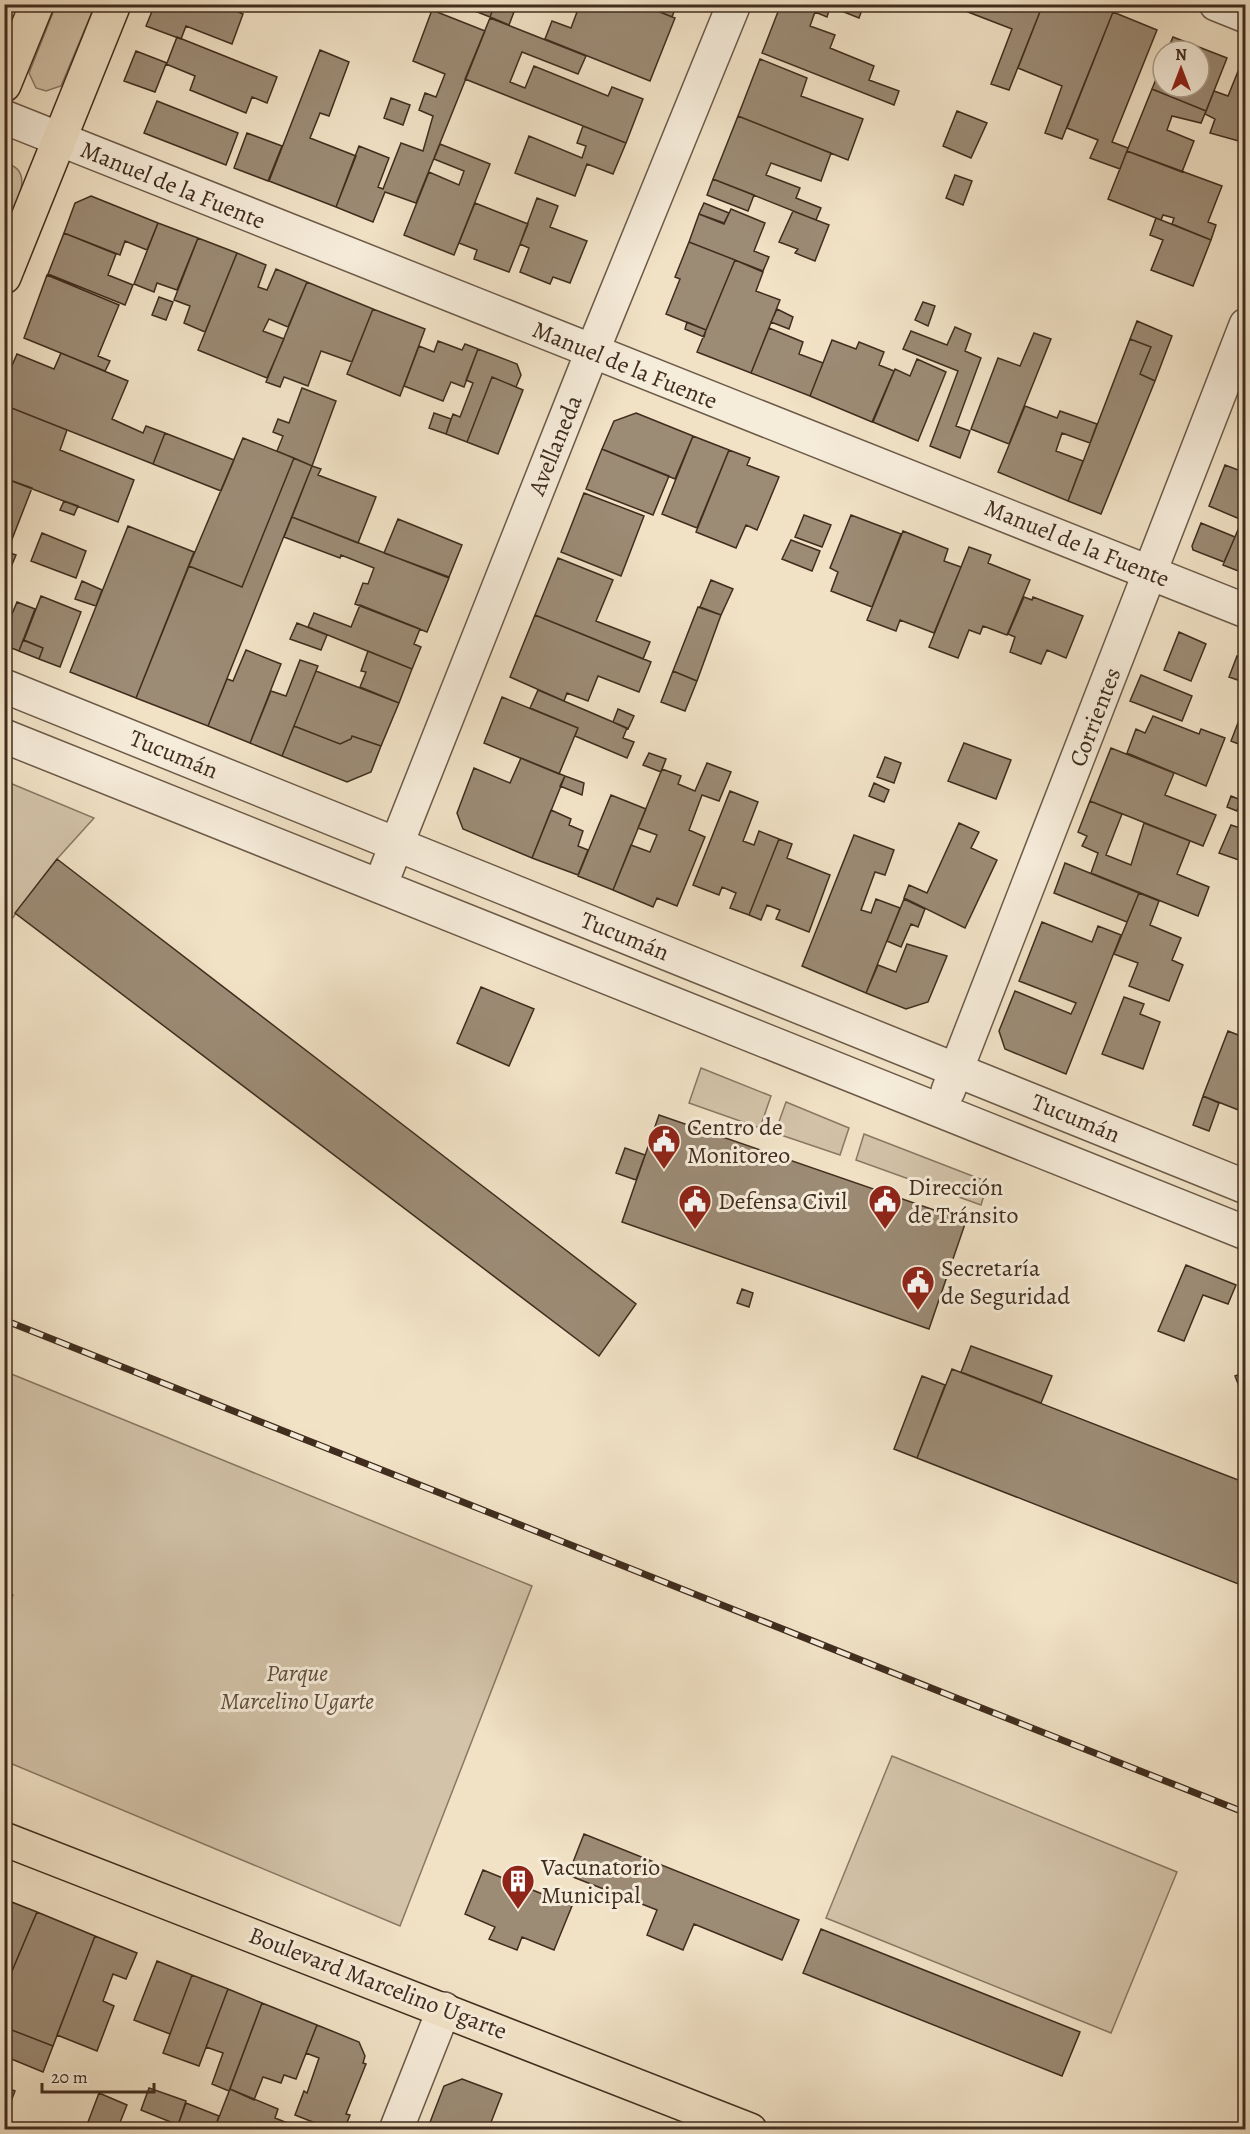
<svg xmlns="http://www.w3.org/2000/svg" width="1250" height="2134" font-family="Alegreya,serif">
<rect width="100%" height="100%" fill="#f1e2c6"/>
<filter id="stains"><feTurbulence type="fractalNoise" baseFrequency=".00333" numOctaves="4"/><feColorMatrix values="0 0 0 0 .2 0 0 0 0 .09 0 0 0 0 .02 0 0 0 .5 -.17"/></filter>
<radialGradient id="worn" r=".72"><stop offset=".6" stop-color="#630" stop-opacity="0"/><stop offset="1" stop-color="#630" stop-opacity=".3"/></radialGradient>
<path fill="#d3c3a9" stroke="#8a7864" stroke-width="1.5" d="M56,5h39l-34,81 -15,5 -10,-3 -7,-15z
M4,163c35,6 9,46 1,67z
M5,781l89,37 -37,41 -52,69z
M701,1068l70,28 -11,32 -71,-25z
M786,1102l63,26 -9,27 -65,-22z
M864,1134l124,48 -7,23 -125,-45z
M4,1371l528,215 -132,340 -395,-165 -1,-147 9,-19 -9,-4z
M892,1756l285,116 -66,161 -285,-115z"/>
<path fill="#9c8b75" stroke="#402d1e" stroke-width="1.5" d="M155,4h79l-2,5 11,5 -11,30 -46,-18 -5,13 -35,-13z
M457,4h38l-5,13z
M495,4h22l-8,21 -19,-8z
M580,4h60l35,14 -25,63 -105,-42 7,-18 19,7z
M640,4h37l-5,13z
M781,4h42l7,3 -3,10 -12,-5 -5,14 25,9 -5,13 44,18 -5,14 30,11 -5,14 -132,-52z
M824,4h40l-5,14z
M949,4h22l-3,8z
M971,4h72l-34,86 -18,-6 21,-55 -44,-17z
M1043,4h50l20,8 -51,127 -17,-6 17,-47 -44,-18z
M432,10l53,21 -69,172 -31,-11 -12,30 -37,-15 23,-61 30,12 -11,29 5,2 18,-46 22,8 10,-35 -14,-6 6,-17 11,4 9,-23 -32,-13z
M1113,12l44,18 -45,112 16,6 -8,21 -30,-11 8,-18 -31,-12z
M490,18l96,38 -8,18 -56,-22 -12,30 15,6 9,-22 74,30 4,-9 31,12 -17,44 -161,-64z
M177,37l100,40 -10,26 -15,-6 -6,16 -56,-23 5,-14 -29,-12 -11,28 -31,-11 12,-30 31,12z
M1173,37l54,21 -21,53 -54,-22 11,-27v25h36v-36h-32z
M320,50l29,12 -20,54 -9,-3 -10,25 46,18 -20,51 -67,-26z
M760,59l47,19 -6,18 62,23 -15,41 -110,-44z
M1241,64l5,2v77l-36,-10 5,-14 -10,-5 9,-23 14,5z
M1152,89l54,22 -5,12 -29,-7 -5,14 27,11 -12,31 -55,-21z
M391,98l19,7 -7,20 -19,-7z
M157,101l81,32 -12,32 -82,-32z
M957,111l30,12 -16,35 -28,-12z
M738,116l93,37 -10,28 -50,-18 -5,12 34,13 -4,10 25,10 -5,12 -103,-41z
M583,126l43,17 -13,31 -26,-10 -12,32 -60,-23 14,-37 53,22 4,-12 -9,-3z
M247,133l35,13 -14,35 -34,-13z
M440,144l50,20 -36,91 -50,-20 25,-63 30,13 5,-14 -30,-12z
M1127,151l95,35 -14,36 8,3 -5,15 -39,-16 2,-6 -11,-3 -2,5 -53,-21z
M955,175l17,6 -9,24 -17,-7z
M713,179l41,16 -6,16 -41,-16z
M91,196l67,27 -11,27 -22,-9 -5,14 -56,-22 11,-30z
M537,198l21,8 -8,21 37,14 -17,42 -17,-6 -3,7 -30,-12 9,-24 -9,-4z
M475,203l53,21 -19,48 -35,-13 3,-9 -18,-7z
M704,203l25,10 -5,10 -25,-9z
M731,209l34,14 -11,28 15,6 -6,14 -74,-29 10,-28 25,10z
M793,211l36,14 -14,36 -20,-8 3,-4 -19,-7z
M1156,218l55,22 -18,46 -42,-16 12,-30 -13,-5z
M158,223l40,15 -21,52 -20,-7 -3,9 -20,-8z
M64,233l52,21 -8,21 25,10 -8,20 -77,-31z
M198,238l39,15 -32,79 -21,-9 6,-17 -16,-6z
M689,242l46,18 -29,70 -40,-16 14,-35 -5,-2z
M237,253l29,12 -8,22 9,3 9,-21 31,13 -19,45 -19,-8 -6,12 21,8 -17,39 -69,-28z
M735,260l28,12 -7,19 24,9 -29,73 -54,-21z
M47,275l72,30 -21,51 12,5 -5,10 -81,-33z
M307,282l66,27 -21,53 -31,-11 -13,35 -24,-9 -4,10 -14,-5z
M159,297l14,5 -7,18 -14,-5z
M923,302l12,4 -7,20 -13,-6z
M373,309l52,20 -25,67 -53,-22z
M777,309l16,8 -4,12 -18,-7z
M1137,321l35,15 -17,45 -15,-7 11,-27 -21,-8z
M687,322l19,8 -2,7 -19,-8z
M955,327l16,7 -6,17 16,7 -25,68 14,5 -10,27 -30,-12 28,-75 -55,-22 8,-18 36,14z
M769,328l34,14 -4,12 24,9 -13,33 -59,-23z
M1034,333l17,6 -42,105 -38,-15 27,-71 22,8z
M1130,339l21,8 -11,27 15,7 -54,133 -33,-13z
M832,340l24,9 3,-7 25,10 -5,13 15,6 -22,51 -62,-26z
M438,341l24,9 3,-6 13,5 -14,38 -13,-5 -8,19 -39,-15 15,-40 15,6z
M478,349l39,15 4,11 -5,12 -24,-10 -25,65 -21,-8 7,-20 7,3 13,-34 -7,-3z
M61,353l67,28 -16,38 31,14 3,-7 19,7 -12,31 -149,-59v-21l13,-30 37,15z
M917,359l29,13 -28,69 -45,-19 22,-53 15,7z
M492,377l31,13 -25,64 -31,-12z
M302,388l34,13 -24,65 -35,-15 6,-15 -10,-4 5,-13 11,4z
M4,405l63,25 -7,20 74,30 -16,42 -114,-44z
M1025,406l32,12 3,-7 37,13 -7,19 -28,-10 -6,18 27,10 -15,40 -70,-29z
M434,413l17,6 -5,15 -17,-6z
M636,413l57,23 -18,43 -73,-30 12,-28z
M165,433l69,27 -13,31 -68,-27z
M693,436l36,14 -32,78 -35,-14z
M243,438l51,20 -52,129 -53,-21z
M602,449l67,27 -16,39 -67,-26z
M729,450l21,8 -3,7 32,12 -22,53 -11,-5 -10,23 -40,-16z
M294,458l18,8 -104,260 -72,-28 53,-132 53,21z
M1225,465l21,8v38l-4,9 -33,-14z
M312,466l9,3 -3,6 58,22 -18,46 -66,-26z
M4,478l28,10 -25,64 -3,-2z
M584,493l60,23 -23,60 -60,-24z
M64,501l14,5 -4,9 -14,-5z
M1246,511v63l-23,-9z
M804,515l27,10 -9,22 -27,-10z
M851,515l50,19 -29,73 -41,-16 7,-19 -8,-4z
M292,517l157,61 -22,54 -72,-28 8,-21 5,1 6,-16 -33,-13 -1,3 -56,-21z
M398,519l64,26 -13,32 -65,-24z
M1201,523l34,14 -11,25 -31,-12 -1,-4z
M128,526l66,26 -58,146 -66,-26z
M903,531l45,18 -4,12 17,6 -27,66 -34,-13 -4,11 -29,-11z
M42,533l44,18 -10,27 -45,-17z
M791,540l29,11 -8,20 -30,-12z
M969,547l22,8 -3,8 42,17 -23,55 -24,-9 -3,8 -11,-4 -11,28 -29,-11z
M4,551l12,4 -8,19 -4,-1z
M558,558l55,22 -17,41 54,21 -7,17 -108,-44z
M711,580l22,9 -12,26 -21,-8z
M82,581l20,9 -6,16 -21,-7z
M41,596l40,16 -21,55 -21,-8 4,-11 -19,-8z
M1024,597l8,3 1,-3 50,19 -17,42 -19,-8 -6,14 -31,-12 5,-15 -7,-3z
M17,602l18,7 -16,42 -15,-6v-12z
M360,605l60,24 -6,15 7,3 -9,22 -104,-42 6,-14 37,14z
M698,607l23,8 -24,66 -24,-10z
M535,615l116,47 -12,30 -41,-16 -10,25 -21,-8 -3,8 -54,-24z
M297,623l30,12 -6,15 -31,-11z
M1179,632l27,12 -15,37 -27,-11z
M23,640l20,8 -4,11 -20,-8z
M246,650l35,14 -31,79 -42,-17 19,-47 6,2z
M368,651l44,18 -13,34 -39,-16 6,-15 -5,-1z
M1237,656l9,3v24l-17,-6z
M300,660l18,6 -36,90 -32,-13 21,-52 15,5z
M316,671l83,32 -18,43 -29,-10 -1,3 -11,5 -46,-18z
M673,671l24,10 -12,30 -24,-9z
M1141,675l51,21 -10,25 -52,-20z
M538,690l89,38 -4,10 11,4 -7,16 -52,-22 3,-8 -48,-20z
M502,697l76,31 -19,46 -75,-31z
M1246,702v45l-15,-6z
M618,709l16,7 -6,13 -15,-7z
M1153,716l46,18 2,-5 24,9 -19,48 -79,-33 9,-24 9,4z
M294,726l46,18 11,-5 1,-3 29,10 -10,26 -24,10 -65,-26z
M964,743l47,17 -15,39 -48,-18z
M1111,748l63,25 -9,22 51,20 -13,31 -113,-45z
M649,753l17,6 -5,13 -18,-7z
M885,757l16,6 -7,20 -17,-6z
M521,758l44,18 -33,82 -69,-29 -6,-16 17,-45 36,15z
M707,763l24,9 -12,29 -17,-6 -13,35 16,7 -28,69 -20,-8 -4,9 -40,-17 18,-45 19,7 7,-17 -19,-7 24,-59 19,7 -3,8 17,7z
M565,776l19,7 -2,12 -22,-9z
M874,783l15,7 -5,12 -15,-6z
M730,791l28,11 -15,39 11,4 5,-14 20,8 -30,76 -19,-7 6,-15 -14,-6 -3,8 -26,-10z
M611,795l35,14 -33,81 -35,-14z
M1231,796l10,4 -4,11 -10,-4z
M1090,801l32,13 -16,41 25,10 13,-42 46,18 -13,33 32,13 -11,29 -107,-43 7,-20 -16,-7 5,-10 -9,-4z
M551,810l20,9 -2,6 14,6 -5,15 10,4 -10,25 -46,-17z
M959,823l20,9 -8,16 26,12 -32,68 -61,-30 5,-13 18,8z
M1231,825l15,5v13l-7,17 -20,-7z
M854,835l40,15 -9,25 -10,-3 -14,38 10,3 5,-14 24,9 -34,85 -64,-27z
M779,839l13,5 -5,14 43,17 -21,57 -33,-13 4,-9 -13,-5 -6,15 -12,-5z
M57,859l579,445 -37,52 -584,-443z
M1065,863l74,30 -12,29 -73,-29z
M1139,893l20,8 -9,24 31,13 -9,22 11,5 -14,36 -40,-15 9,-23 -24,-9z
M904,899l21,10 -7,18 -7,-3 -10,23 -14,-6z
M1042,922l50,20 6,-16 23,9 -55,139 -61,-25 -6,-18 16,-40 56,23 5,-11 -57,-22z
M907,944l40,12 -19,46 -22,7 -40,-16 12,-28 18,7z
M481,987l53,22 -25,57 -52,-23z
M1124,997l20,7 -4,10 20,8 -17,47 -41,-15z
M1228,1031l18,7v62l-5,11 -38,-15z
M1203,1096l16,7 -10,28 -16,-6z
M659,1115l307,106 -37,108 -307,-107z
M1246,1129v17l-6,-3z
M625,1148l20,7 -9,25 -20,-7z
M1186,1265l50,20 -8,19 -25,-9 -19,46 -26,-10z
M742,1289l11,4 -4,14 -12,-4z
M971,1346l81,30 -11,27 -80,-31z
M952,1369l294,114v104l-329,-129z
M1246,1372v32l-11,-28z
M922,1376l23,9 -28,73 -23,-9z
M584,1834l215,86 -17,40 -88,-36 -11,26 -36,-15 10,-25 -89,-35z
M483,1870l89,36 -18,44 -32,-13 -5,13 -28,-11 6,-12 -30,-13z
M4,1899l33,13 -33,78z
M37,1912l58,24 -42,110 -49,-19v-37z
M821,1929l259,103 -18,44 -259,-103z
M95,1936l42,17 -11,26 -13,-5 -10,27 11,5 -17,45 -40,-16z
M157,1961l35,14 -22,59 -36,-14z
M192,1975l36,14 -29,77 -36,-13z
M228,1989l34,14 -33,88 -17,-7 11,-31 -17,-6z
M262,2003l55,22 -21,54 -12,-4 -3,8 -18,-6 -9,23 -24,-11z
M317,2025l42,17 6,14 -2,7 3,1 -20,50 4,1 -6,15h-11l-38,-15 9,-24 3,2 12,-35 -13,-5z
M4,2027l49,19 -10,26 -39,-16z
M462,2079l40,15 -14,36h-61l17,-44z
M4,2087l11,4 -11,28z
M149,2088l37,13 -8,24 -37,-15z
M230,2089l48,20 -3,9 30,12h-91z
M99,2093l28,12 -10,25h-32z
M186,2103l33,13 -5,14h-24l-12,-5z"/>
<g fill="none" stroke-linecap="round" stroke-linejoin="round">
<defs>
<path id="minor" d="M1216,4l30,12
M4,117l1242,494
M4,686l1242,501
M4,736l1242,497
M380,886l212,-534 142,-348
M948,1091l298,-766
M396,2130l48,-121"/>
<path id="major" d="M4,85l33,-81
M4,277l110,-273
M4,1839l746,291"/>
</defs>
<use href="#minor" stroke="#6c5a48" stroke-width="36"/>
<use href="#major" stroke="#402d1e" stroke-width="36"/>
<use href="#minor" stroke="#f6ecda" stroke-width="33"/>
<use href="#major" stroke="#f1e2c6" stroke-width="33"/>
<defs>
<path id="rail" d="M4,1320l1242,493"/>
</defs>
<use href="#rail" stroke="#402d1e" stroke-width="7"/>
<use href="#rail" stroke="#f6ecda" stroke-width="4.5" stroke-dasharray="14" stroke-linecap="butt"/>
</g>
<defs>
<symbol id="civic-pin" viewBox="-11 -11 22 30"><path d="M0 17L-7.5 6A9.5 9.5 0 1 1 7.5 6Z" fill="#8f2418" stroke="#f6ecda"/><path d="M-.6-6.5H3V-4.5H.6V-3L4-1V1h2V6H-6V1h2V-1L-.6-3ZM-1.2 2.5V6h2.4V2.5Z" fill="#fff"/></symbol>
<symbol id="building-pin" viewBox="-11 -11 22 30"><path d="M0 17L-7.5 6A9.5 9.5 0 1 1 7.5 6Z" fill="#8f2418" stroke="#f6ecda"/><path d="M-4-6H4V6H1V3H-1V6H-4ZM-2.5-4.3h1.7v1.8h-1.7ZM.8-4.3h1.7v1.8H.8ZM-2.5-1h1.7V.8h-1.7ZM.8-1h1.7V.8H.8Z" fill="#fff"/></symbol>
</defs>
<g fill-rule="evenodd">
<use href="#civic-pin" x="645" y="1122" width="38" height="52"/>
<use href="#civic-pin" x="676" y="1182" width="38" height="52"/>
<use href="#civic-pin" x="866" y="1182" width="38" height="52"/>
<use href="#civic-pin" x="899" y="1263" width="38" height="52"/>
<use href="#building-pin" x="499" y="1862" width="38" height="52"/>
</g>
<g text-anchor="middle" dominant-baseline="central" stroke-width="6" stroke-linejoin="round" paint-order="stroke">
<g font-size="24" fill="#402d1e" stroke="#f6ecda">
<text transform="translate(173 185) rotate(22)">Manuel de la Fuente</text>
<text transform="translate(625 365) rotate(22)">Manuel de la Fuente</text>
<text transform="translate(555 445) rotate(-68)">Avellaneda</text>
<text transform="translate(1077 543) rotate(22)">Manuel de la Fuente</text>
<text transform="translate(1095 717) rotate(-69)">Corrientes</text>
<text transform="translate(174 754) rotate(22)">Tucumán</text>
<text transform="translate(625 936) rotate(22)">Tucumán</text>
<text transform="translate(1076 1118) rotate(22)">Tucumán</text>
<text transform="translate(378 1983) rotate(21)">Boulevard Marcelino Ugarte</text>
</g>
<g font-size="24" fill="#402d1e" stroke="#f6ecda" text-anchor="start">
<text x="687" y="1127">Centro de<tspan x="687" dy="28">Monitoreo</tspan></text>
<text x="908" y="1187">Dirección<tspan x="908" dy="28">de Tránsito</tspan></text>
<text x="718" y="1201">Defensa Civil</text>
<text x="941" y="1268">Secretaría<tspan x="941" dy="28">de Seguridad</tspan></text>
<text x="541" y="1867">Vacunatorio<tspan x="541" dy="28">Municipal</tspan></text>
</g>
<g font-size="24" font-style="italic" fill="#5d4b3a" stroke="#f6ecda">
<text x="297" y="1673">Parque<tspan x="297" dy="28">Marcelino Ugarte</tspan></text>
</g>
</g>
<rect width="1250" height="2134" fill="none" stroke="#f1e2c6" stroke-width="24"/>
<rect x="6" y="6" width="1238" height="2122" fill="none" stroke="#402d1e" stroke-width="3"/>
<rect x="12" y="12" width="1226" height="2110" fill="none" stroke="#402d1e" stroke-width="1.5"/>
<g transform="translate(1181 69)"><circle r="28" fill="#f6ecda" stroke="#ada08f" stroke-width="1.5"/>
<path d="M0-4.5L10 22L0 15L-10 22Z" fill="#8f2418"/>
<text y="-9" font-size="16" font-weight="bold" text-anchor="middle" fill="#402d1e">N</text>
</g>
<path d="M42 2083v9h112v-9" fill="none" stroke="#402d1e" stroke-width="3"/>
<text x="51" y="2083" font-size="18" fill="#402d1e" stroke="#f6ecda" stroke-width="4.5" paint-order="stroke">20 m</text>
<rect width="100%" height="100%" filter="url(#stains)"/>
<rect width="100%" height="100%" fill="url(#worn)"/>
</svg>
